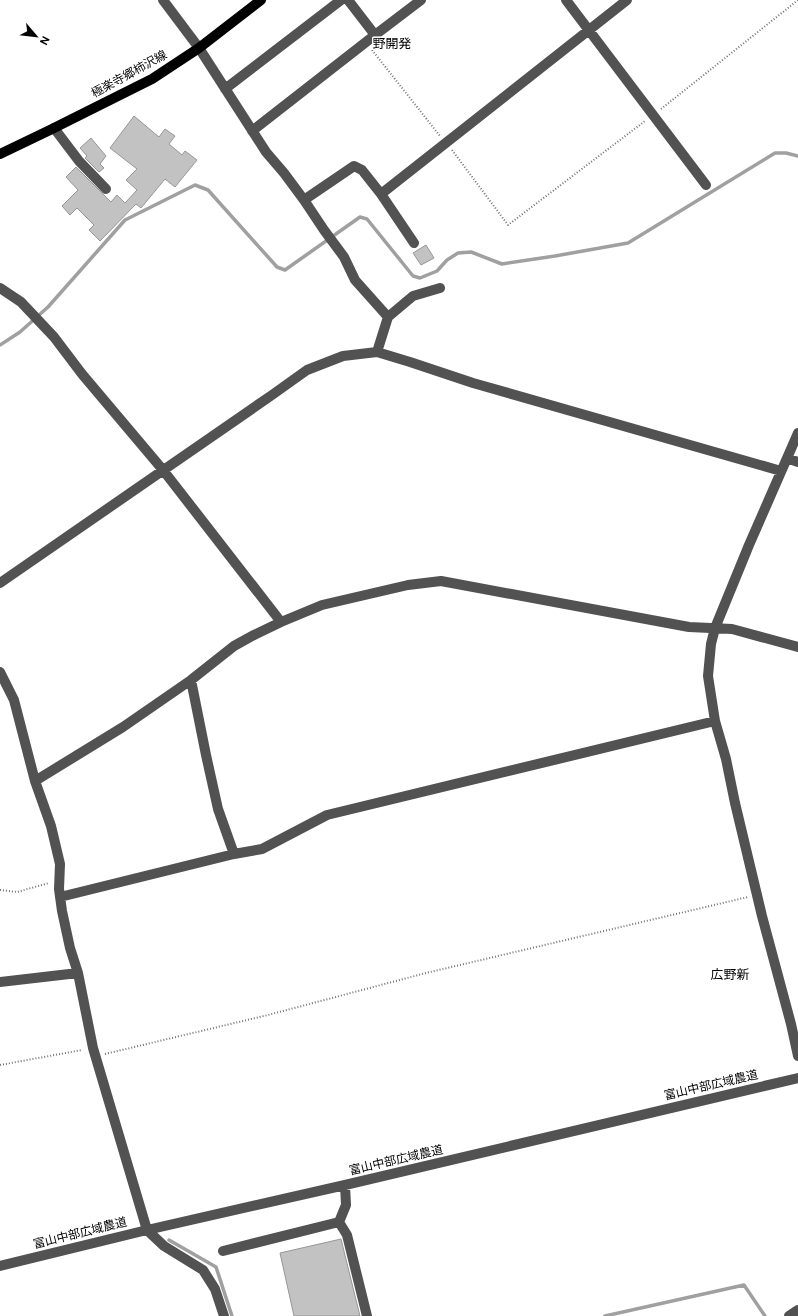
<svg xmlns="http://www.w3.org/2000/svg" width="798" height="1316" font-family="'DM Sans','Noto Sans JP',sans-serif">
<rect width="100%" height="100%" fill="#fff"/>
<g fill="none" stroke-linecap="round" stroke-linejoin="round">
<path stroke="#a0a0a0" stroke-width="3.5" d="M0,345l20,-13 28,-25 77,-87 70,-35 13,5 69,77 8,3 75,-53 7,2 46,57 7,2 17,-7 10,-11 11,-7 13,-1 31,12 53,-8 73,-13 147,-90h11l12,3
M169,1240l47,27 16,49
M605,1316l139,-31 21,31"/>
</g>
<path fill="#c2c2c2" stroke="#969696" d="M134,116l25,21 6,-8 10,7 -6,8 13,11 3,-4 12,9 -22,27 -10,-8 -24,29 -5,-4 -36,37 -11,-11 5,-5 -17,-17 -7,7 -8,-9 16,-16 -12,-13 10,-10 35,35 6,-7 8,8 12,-13 -11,-10 11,-11 -27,-21z
M91,138l15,18 -6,8 4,4 -5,4 -14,-14 2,-2 -7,-8z
M426,245l8,13 -13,7 -8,-12z
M341,1239l19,77h-66l-14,-63z"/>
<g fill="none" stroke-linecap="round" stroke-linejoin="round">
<path stroke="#747474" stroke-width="2" stroke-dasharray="1 2" stroke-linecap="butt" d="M372,50l68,86
M661,109l137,-109
M452,150l56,75 137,-104
M0,890l17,2 32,-9
M105,1054l163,-39 158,-42 322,-76
M0,1065l82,-15"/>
<path stroke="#525252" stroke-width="10" d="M163,0l36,48 67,104 18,21 20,27 50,-34 8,4 19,24 246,-194
M566,0l140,185
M375,35l46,-35
M225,89l116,-89
M54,128l25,33 27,28
M252,131l123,-96 -27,-35
M381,194l33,49
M304,200l20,30 20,27 11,23 33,37
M0,288l21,14 33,35 28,37 81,96 118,152
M377,352l11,-35 25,-21 27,-8
M798,433l-49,112 -34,83 -4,16 -3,32 7,45 11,38 9,44 27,113 29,108 7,32
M787,458l11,4
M0,583l272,-188 35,-25 36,-14 34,-4 33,10 63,21 308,88
M0,672l14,28 21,81 16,45 9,38 -1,25 3,22 8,37 8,25 15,75 54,182 17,16 39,24 12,19 9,27
M191,680l15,75 12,54 16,45 28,-5 65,-34 388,-94
M35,781l88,-54 68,-47 43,-34 20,-11 27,-13 41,-17 86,-20 33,-4 248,46 43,2 66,18
M60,897l174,-43
M0,982l78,-9
M339,1222l8,13 20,81
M223,1251l116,-29 7,-17 -1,-20
M0,1266l147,-36 198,-45 453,-107
M789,1316l9,-6"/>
<path stroke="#000" stroke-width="10" d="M0,154l50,-24 102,-51 47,-31 62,-48"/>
</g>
<g text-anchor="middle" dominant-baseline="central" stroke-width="3" stroke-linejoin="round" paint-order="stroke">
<g font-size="12" fill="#000" stroke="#fff">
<text transform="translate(129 74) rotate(-29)">極楽寺郷柿沢線</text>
<text transform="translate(711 1085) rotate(-13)">富山中部広域農道</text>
<text transform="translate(396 1160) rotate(-13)">富山中部広域農道</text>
<text transform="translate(80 1233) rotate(-14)">富山中部広域農道</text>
</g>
<g font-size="13" fill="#000" stroke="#fff">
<text x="392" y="43">野開発</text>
<text x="730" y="974">広野新</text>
</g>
</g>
<g transform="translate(36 36) rotate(118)" stroke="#ffffff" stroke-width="3" paint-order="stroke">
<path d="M0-3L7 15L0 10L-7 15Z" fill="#000000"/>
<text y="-6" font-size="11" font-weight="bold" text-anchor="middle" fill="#000000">N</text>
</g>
</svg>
